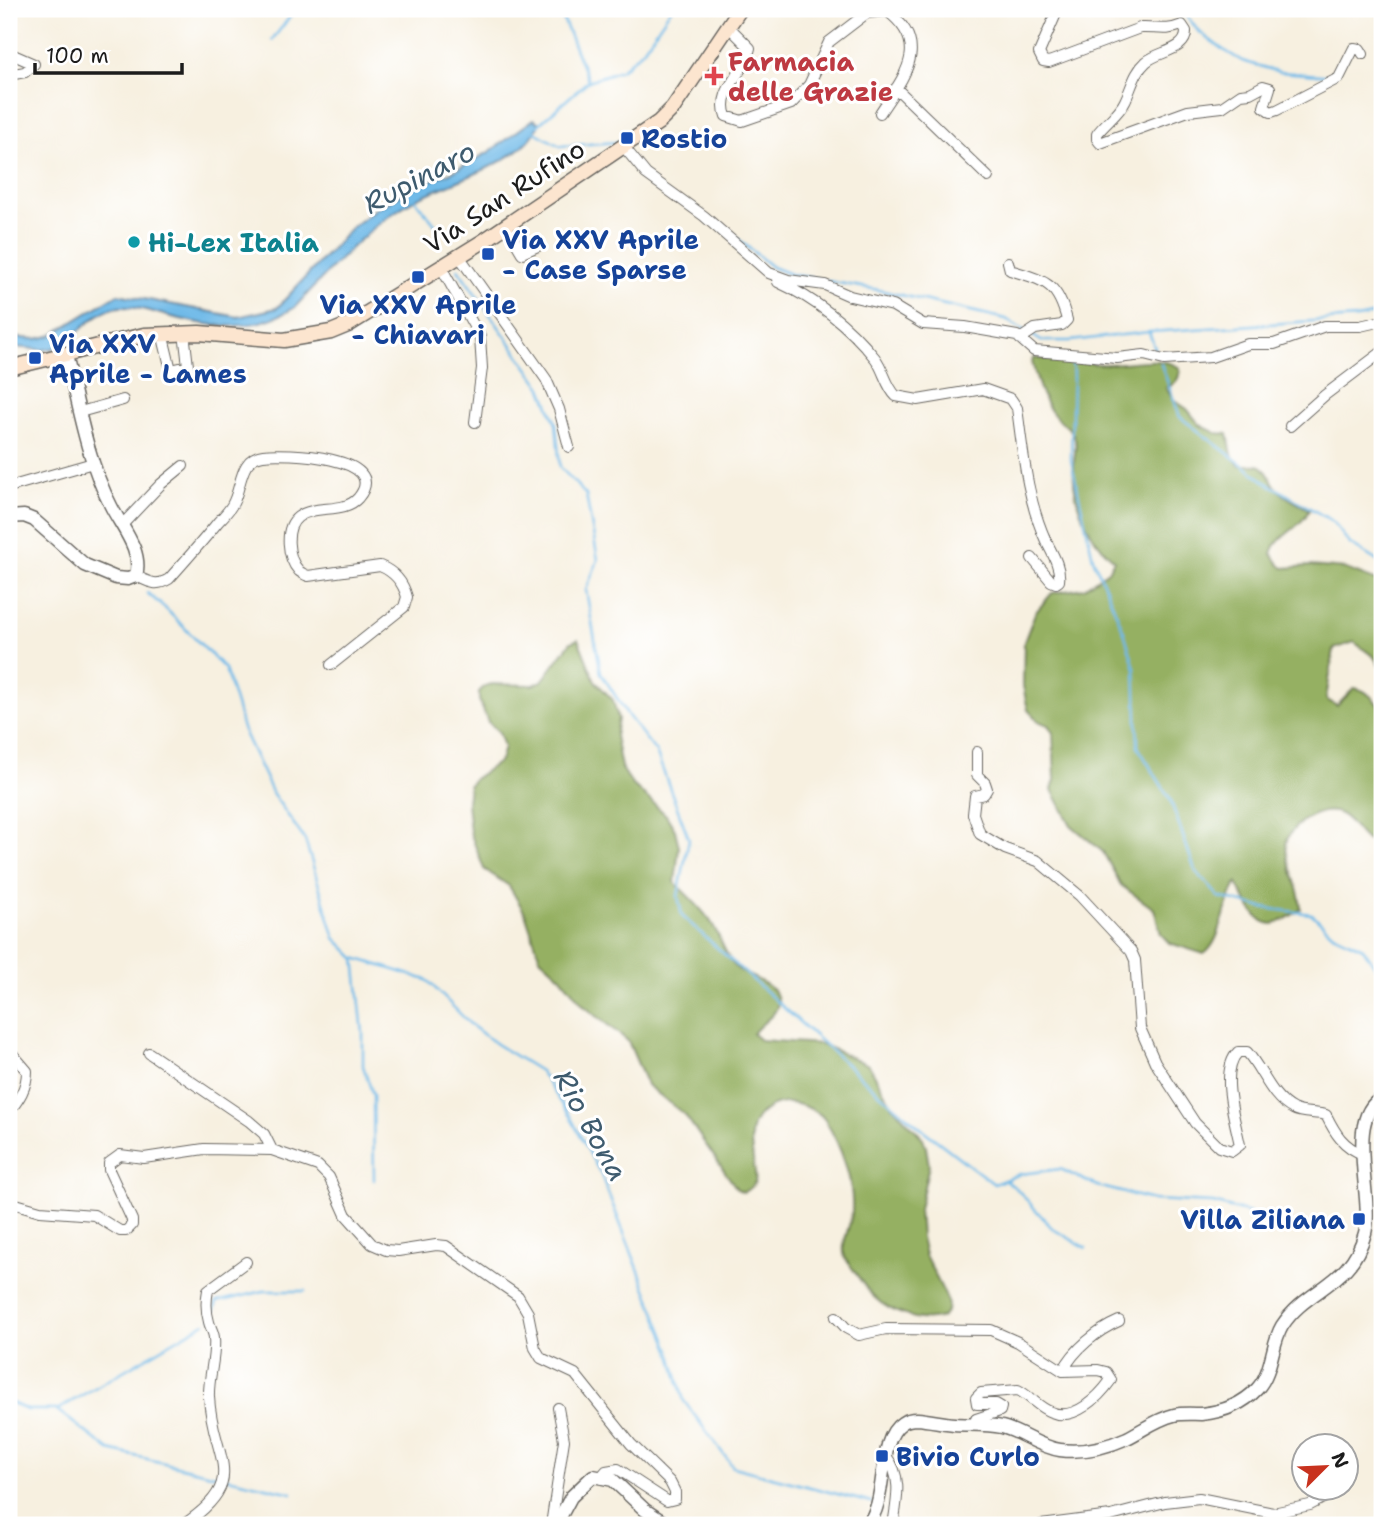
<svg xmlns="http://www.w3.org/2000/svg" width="1391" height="1534" font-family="'Shantell Sans',sans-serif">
<rect width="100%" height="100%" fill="#fff"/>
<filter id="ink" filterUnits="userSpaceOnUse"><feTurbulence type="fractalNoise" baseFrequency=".0143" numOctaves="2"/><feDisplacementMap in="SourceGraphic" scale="14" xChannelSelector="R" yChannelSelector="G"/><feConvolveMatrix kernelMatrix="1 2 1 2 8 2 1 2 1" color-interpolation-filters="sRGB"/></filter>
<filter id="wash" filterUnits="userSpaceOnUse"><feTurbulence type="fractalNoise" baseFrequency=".00686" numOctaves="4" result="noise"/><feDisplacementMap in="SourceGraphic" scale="28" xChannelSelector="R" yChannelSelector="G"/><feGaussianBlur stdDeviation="1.57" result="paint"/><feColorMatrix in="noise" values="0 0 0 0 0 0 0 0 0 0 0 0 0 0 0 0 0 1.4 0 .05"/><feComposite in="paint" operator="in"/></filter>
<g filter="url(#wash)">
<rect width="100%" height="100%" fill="#f7f0e0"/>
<path fill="#95b062" stroke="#58663f" stroke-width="2" d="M1034,358c23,1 43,5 65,6 25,2 59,-11 81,4 0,11 -5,16 -14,20l9,13 12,8 13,16 16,8 12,1 4,21 7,10c8,1 16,-2 22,1 6,3 10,15 16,22 8,11 21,14 32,22 -8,19 -33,25 -37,44l7,10 5,4 26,-2 36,3 36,14v87l-8,-13 -20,-15 -20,7 -8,50 11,7 17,-18c13,1 22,13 28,23v129c-5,2 -10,3 -15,0 -8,-4 -15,-20 -27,-26 -17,-9 -48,9 -53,26 -5,16 14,47 14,69 -8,5 -20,15 -29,15 -17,0 -29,-29 -35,-41 -13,18 -15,60 -33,71l-35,-11 -8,-9 -7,-25 -33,-24 -18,-33 -32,-27 -19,-35 3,-10 -2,-47 -5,-8 -10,-4 -10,-11 -5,-24 1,-44 11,-29 17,-20 32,-5 24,-17 6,-11c-28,-24 -43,-60 -40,-97 0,-9 4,-19 0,-27 -3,-9 -13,-13 -19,-20 -12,-13 -19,-37 -23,-55z
M578,639l17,42 18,19 5,19 -3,17 6,31 11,17 34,31 9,15 4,17 -4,36c11,11 23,22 33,35 12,14 16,39 30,51 12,10 39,14 40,32 0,16 -18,21 -25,33l7,6 61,4 48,21 23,41 31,32 3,9 3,18 -10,44 2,28 4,18 22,44 1,9 -5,9c-15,4 -24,3 -38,-2 -34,-11 -40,-30 -60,-57 -5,-15 6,-31 7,-47 2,-30 -11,-65 -27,-91 -5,-8 -19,-14 -28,-16 -11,-2 -21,-1 -30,5 -22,14 -16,35 -13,57 1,5 2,12 1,16 -2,5 -7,8 -12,10l-6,-3 -52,-74 -38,-30 -19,-44 -44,-35 -24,-30 -20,-18 -15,-45 -16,-27 -25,-17 -14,-37 -3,-30 2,-16 5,-7 26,-18 4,-14 -5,-15 -11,-10 -9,-22v-8l6,-6 7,-2 42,1 8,-4 29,-39z"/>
<path fill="#70bae8" stroke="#466b82" stroke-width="2" d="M534,119l5,4c-11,39 -93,60 -125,77 -48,27 -83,69 -120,108 -43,25 -80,20 -126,8 -16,-4 -31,-10 -48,-9 -25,1 -41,30 -63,40 -15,7 -33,-2 -48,1v-11l27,2 14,-3 68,-42 120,23 39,-9 75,-81 26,-20 11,-5 18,-12 47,-19 35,-19z"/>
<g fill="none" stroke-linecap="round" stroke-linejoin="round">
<path stroke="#70bae8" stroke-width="2.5" d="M559,9l29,71
M1182,9l16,22 24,18 20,12 38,11 54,4
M272,40l24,-31
M537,126l51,-45 33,-11 22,-20 28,-41
M535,132l25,14 58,-4
M413,197l24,30
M716,221l56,46 18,7 27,5
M458,269l84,119 14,36 4,43 26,28 12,65 -12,30 15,83 28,44 27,35 33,87 -11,57 4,20 183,165 58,49 71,54 26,-10 40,-5 37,17 56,14 60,3 40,11h23l6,3
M827,281l52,9 127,29 20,13
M1149,332l8,22
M1032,335l9,6h29l79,-9 208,-14 25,-5
M1072,357l1,19 -2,84 22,98 31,74 11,36 3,79 32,52 25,71 24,27 45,11 48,6 21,20 30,14 19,28
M1161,364l19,53 84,64 68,40 18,23 32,20
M147,593l18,15 60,61 20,66 28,59 32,46 30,98 20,20 72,22 44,45 25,19 44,27 30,45 31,59 68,172 15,54 49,66 139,36
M355,958l8,75v33l10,29 1,85
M1005,1180l12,9 36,40 33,19
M211,1319l6,-17 47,-11h41
M9,1402l18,8h30l148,-87
M57,1410l52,40 183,43"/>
</g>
</g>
<g filter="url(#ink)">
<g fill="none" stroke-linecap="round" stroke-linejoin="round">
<defs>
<path id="minor" d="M1058,9l-19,44 4,8 6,1 91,-34c17,-1 25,4 42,-3l4,6c1,20 -28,20 -40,31 -12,11 -14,25 -21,39 -6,13 -19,21 -28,33v5l3,4 88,-32 34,-4 19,-13 9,-1 13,-7 7,2 -6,19 7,5 6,-2 62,-32 15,-30 6,1 3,5
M728,26l22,22c-4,24 -34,42 -24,68l16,5 49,-17 18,-19 20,-43 38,-29 20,-2c45,34 17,65 -7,102
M9,53l25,11 -9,8 -16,3
M896,88l92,89
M624,147l22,27 58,42 65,57 19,7 37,5 25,11 43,10 30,18 42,3 52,9 17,15 83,7 27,-3 20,5 47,-3 37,-13h26l51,-18h35l22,-5
M506,226l16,27 16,-7
M459,256l87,123 13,30 10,38
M1008,262l2,8c34,11 47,11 57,50l-5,5 -27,4 -15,10
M441,267l39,70 2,31 -7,54
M778,282c37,17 71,44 97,76 9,12 11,28 21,38l22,4 65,-11 28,10 6,9c6,44 10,92 29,133 6,12 15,26 13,40l-3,2 -5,-2 -19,-23
M162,333l9,37 17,-4 -4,-34
M80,412l43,-12
M1290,426l35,-31 57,-43
M9,487l84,-24
M122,525l39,-41 22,-18
M136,576c13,6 20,11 33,3 17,-19 33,-37 49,-57 6,-6 13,-13 16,-21 8,-17 6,-43 29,-46 20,-3 130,1 95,43 -14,16 -43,6 -60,19 -14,11 -11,41 1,54 1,1 8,5 9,5l72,-10c15,6 23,16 27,31l-3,10 -73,58
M977,752v23l8,8 2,6 -3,5 -9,2 -2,18 7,20 25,15 33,12 42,35 51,55 4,9 5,68 15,34 40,61 24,24 13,4 8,-6c-5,-25 -21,-74 -2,-93h9c15,17 24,46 46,57 9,5 22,3 33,6 9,18 17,32 37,39
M9,1050l18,21c0,17 -8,28 -18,41
M149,1053l100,68 15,13 8,16
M9,1202l31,9 54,4 26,16h6l6,-6v-5l-23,-50v-7l11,-8 24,3 60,-9 68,1 46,16 11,11 17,38 26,29 14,6 12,1 38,-6 10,1 72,50 10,17 7,35 6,10 34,16 56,70 39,38 5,10v7l-8,2 -49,-32 -12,2 -5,6
M836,1317l10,11 13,7 27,-6 105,1 27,12 45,29 35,-1 8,2 5,8c-12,17 -37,42 -60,32 -12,-4 -21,-16 -33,-22l-37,3 -5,5 1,6h19l5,3 -1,4 -24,8 -1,6
M1063,1371c10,-21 35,-41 56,-50
M886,1456c17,21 11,44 7,69
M183,1525c69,-46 29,-65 26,-128 -1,-19 7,-40 5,-59 0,-5 -4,-11 -5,-16 -3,-10 -3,-22 -1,-32l38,-28
M551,1525l13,-85 -6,-32
M1041,1525l70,-9 54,-14 34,-4 74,15 37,-8 13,-7"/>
<path id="tertiary" d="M9,517l15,-1 10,4 51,45 31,13 12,1 8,-3c7,-25 -14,-48 -25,-70 -24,-46 -33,-101 -45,-151
M556,1525l15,-28 22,-21 20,4 32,30 23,15
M867,1525c22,-24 9,-85 35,-102 4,-3 11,-4 15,-4 13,1 25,4 37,5 16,1 32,0 48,3 20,5 37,20 58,23 23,3 47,-3 67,-12 16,-8 30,-19 47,-23 9,-2 18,-1 27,-1 21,-2 41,-9 56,-25 16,-17 14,-45 25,-63 25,-39 69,-40 83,-93 9,-35 -21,-115 17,-135"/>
<path id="secondary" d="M9,368l135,-33 55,-2 85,7 47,-8 17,-7 134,-83 177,-120 14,-14 67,-99"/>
</defs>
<use href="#minor" stroke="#696661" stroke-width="12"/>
<use href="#tertiary" stroke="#696661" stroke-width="15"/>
<use href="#secondary" stroke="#696661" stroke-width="17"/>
<use href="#minor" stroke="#fff" stroke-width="10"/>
<use href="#tertiary" stroke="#fff" stroke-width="12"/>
<use href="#secondary" stroke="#fce5cf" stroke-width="14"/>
</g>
</g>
<path fill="#e0444e" stroke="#fff" stroke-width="2.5" d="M710.5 65.5h7v7h7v7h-7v7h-7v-7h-7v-7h7z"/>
<g fill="#1a4fb4" stroke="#fff" stroke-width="2.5">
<rect x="620" y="131" width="14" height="14" rx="3.5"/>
<rect x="481" y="247" width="14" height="14" rx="3.5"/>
<rect x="411" y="270" width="14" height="14" rx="3.5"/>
<rect x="28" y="351" width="14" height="14" rx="3.5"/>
<rect x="1352" y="1212" width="14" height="14" rx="3.5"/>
<rect x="875" y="1449" width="14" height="14" rx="3.5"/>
</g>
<circle fill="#0f9aa8" stroke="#fff" stroke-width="2.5" cx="134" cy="242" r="7"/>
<g text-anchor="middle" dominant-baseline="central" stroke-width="6" stroke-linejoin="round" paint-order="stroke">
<g font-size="26" font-weight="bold" fill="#be3a42" stroke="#fff" text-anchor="start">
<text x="728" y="61">Farmacia<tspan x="728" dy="30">delle Grazie</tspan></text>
</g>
<g font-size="26" font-weight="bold" fill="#164399" stroke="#fff" text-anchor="start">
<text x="641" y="138">Rostio</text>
<text x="502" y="239">Via XXV Aprile<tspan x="502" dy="30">- Case Sparse</tspan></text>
<text x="418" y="304" text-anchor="middle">Via XXV Aprile<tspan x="418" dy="30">- Chiavari</tspan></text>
<text x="49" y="343">Via XXV<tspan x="49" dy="30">Aprile - Lames</tspan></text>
<text x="1345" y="1219" text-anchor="end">Villa Ziliana</text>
<text x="896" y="1456">Bivio Curlo</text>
</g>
<g font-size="26" fill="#1c1c1c" stroke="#fff">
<text transform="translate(504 196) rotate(-33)">Via San Rufino</text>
</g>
<g font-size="26" font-weight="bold" fill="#0d838f" stroke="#fff" text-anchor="start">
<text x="148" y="242">Hi-Lex Italia</text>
</g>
<g font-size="28" font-style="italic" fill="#3e5b6e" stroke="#fff">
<text transform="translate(419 177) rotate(-28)">Rupinaro</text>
<text transform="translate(591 1125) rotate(61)">Rio Bona</text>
</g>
</g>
<rect width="1391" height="1534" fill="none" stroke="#fff" stroke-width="35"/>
<g transform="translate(1325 1467) rotate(66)"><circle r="33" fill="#ffffff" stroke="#a4a4a4" stroke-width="2"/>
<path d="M0-5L12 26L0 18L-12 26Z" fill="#c8321e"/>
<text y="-10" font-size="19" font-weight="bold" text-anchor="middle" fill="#1c1c1c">N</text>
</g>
<path d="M35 63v10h147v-10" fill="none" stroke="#1c1c1c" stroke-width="3.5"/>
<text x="46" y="63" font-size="21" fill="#1c1c1c" stroke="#ffffff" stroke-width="5" paint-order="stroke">100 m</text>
</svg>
